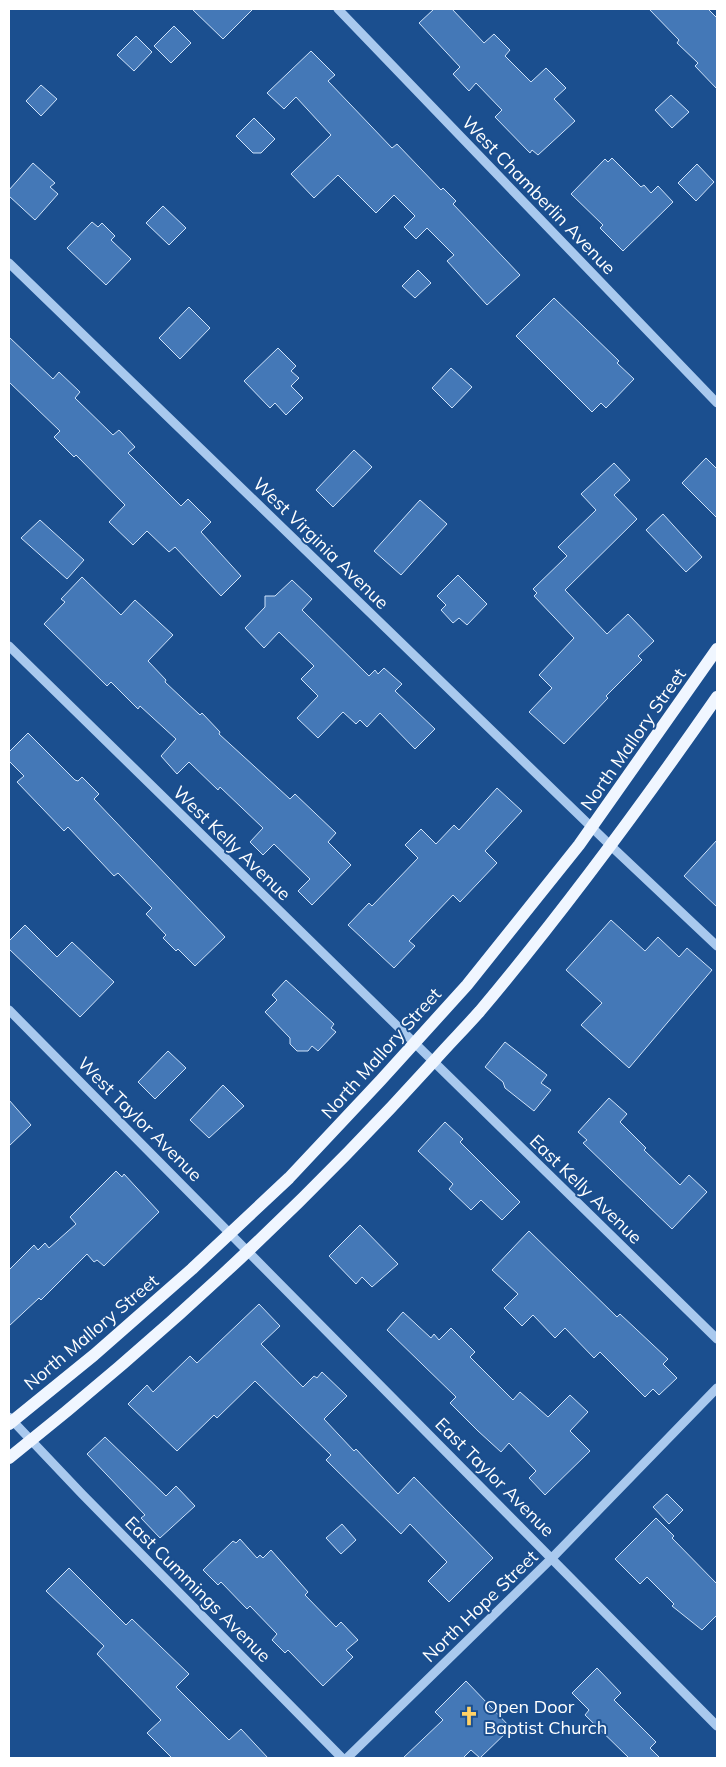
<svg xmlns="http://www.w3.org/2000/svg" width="726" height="1767" font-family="Mulish,sans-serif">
<rect width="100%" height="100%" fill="#1b4f8f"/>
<path fill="#4478b7" stroke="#cfe3fa" d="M192,9h61l-30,30z
M434,9h18l32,34 10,-9 16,16 -5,6 26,26 15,-14 20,20 -12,11 21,22 -37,34 -6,-5 -2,3 -35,-36 7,-7 -26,-27 -7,8 -16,-17 7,-7 -41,-44z
M649,9h59l9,9v71l-22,-23 3,-3 -21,-20 2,-3z
M174,26l17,17 -20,20 -17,-17z
M136,36l16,16 -18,19 -17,-16z
M311,51l24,24 -7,6 64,67 5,-4 44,46 2,-2 13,13 -3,3 67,71 -33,30 -40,-44 7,-6 -27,-27 -11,11 -12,-12 11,-11 -21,-21 -18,18 -38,-38 -24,23 -23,-24 40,-39 -35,-38 -12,12 -17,-16z
M41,85l16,14 -16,17 -15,-15z
M671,95l18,17 -17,16 -17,-18z
M254,118l21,21 -14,14h-8l-17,-17z
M612,158l29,29 3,-2 7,8 7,-7 15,16 -50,49 -23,-23 3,-3 -32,-31 34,-35 3,3z
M33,163l22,20 -5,4 8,7 -23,26 -26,-24v-6z
M697,164l17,18 -18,19 -18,-18z
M163,206l23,22 -17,17 -23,-22z
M92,222l6,5 4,-4 13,13 -4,4 20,19 -25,26 -39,-37z
M418,270l13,13 -16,15 -13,-12z
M554,298l65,63 -2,2 17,16 -28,29 -5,-5 -9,9 -76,-76z
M189,307l21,21 -30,31 -21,-21z
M9,337l44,42 6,-7 21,20 -5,6 38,37 6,-5 16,17 -7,6 53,53 7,-7 23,23 -10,10 40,44 -20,20 -46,-49 -6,5 -22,-21 -14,14 -24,-23 16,-17 -49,-50 -2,2 -20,-20 6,-6 -51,-49z
M278,348l18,18 -5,5 8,7 -8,8 12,12 -17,17 -11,-12 -5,5 -26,-27z
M451,368l21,19 -20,21 -20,-20z
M354,450l18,17 -39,40 -17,-17z
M706,458l11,11v49l-35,-35z
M614,463l16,17 -16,15 23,24 -72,71 42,44 21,-20 26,27 -16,15 4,4 -36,36 2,2 -44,46 -35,-32 23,-24 -13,-13 35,-37 -40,-42 3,-3 -4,-4 34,-33 -9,-9 38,-37 -15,-16z
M420,500l27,24 -46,51 -27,-24z
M663,514l39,43 -16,15 -40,-42z
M40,520l44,40 -17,19 -46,-41z
M458,575l29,29 -20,21 -8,-7 -6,5 -12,-13 5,-5 -9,-9z
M82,577l39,38 14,-15 38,35 -25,26 18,19 -1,2 35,33 2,-2 18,19 -1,2 71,65 5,-5 41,39 -8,9 23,23 -39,40 -14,-14 12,-12 -36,-35 -11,11 -13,-13 13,-14 -43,-41 -2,3 -29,-28 -12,12 -16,-18 15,-17 -36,-33 -2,3 -27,-27 -4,4 -63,-62 21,-22 -4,-3z
M292,580l20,19 -10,11 67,66 6,-6 3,4 6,-6 18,16 -7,7 40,38 -20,20 -35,-36 -13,14 -7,-7 -4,4 -13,-12 -25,26 -21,-20 21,-22 -17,-17 13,-13 -35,-34 -15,16 -19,-20 20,-21v-11h10z
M28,733l47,47 3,1 4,-4 17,17 -5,5 131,138 -30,29 -17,-17 -2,2 -13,-13 3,-3 -20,-21 6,-6 -34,-35 -4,3 -46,-49 -4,4 -47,-49 7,-6 -15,-15v-9z
M497,788l25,23 -37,40 12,12 -37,39 -7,-7 -44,46 6,5 -21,22 -46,-43 21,-22 3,3 46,-48 -13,-13 16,-16 15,15 18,-19 5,5z
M717,840v67l-33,-31z
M611,920l34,31 13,-14 21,20 8,-9 25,22 -83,98 -48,-43 21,-22 -36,-33z
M25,925l32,32 15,-15 42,40 -34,35 -71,-68v-8z
M286,980l48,44 -3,4 5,4 -18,19 -6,-5 -4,5h-11l-7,-7v-6l-25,-26 12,-12 -5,-5z
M505,1042l42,33 -6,8 10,7 -17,21 -29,-23 -2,-6 -18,-15z
M168,1051l18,17 -31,31 -17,-17z
M223,1085l21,21 -35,32 -19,-18z
M609,1098l18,16 -7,8 26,26 -2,2 36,35 9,-10 18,17 -35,37 -89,-86 4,-3 -9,-8z
M9,1100l22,25 -22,21z
M445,1122l18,17 -3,3 60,60 -18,18 -21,-20 -10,10 -22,-21 4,-5 -35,-33z
M116,1171l6,6 2,-3 35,38 -55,54 -7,-6 -3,2 -7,-8 -46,46 -2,-2 -30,28v-56l25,-25 4,5 7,-7 4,5 27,-24 -6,-7z
M360,1225l38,39 -26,23 -10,-10 -6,7 -27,-28z
M529,1231l88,86 3,-3 48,45 -5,5 14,14 -18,17 -6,-6 -8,8 -45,-45 -6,6 -29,-30 -10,10 -22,-23 -11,11 -18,-18 14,-14 -26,-24z
M259,1304l21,22 -19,18 42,43 11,-11 3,2 5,-6 25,24 -23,23 30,32 2,-2 42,45 16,-17 79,81 -44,44 -21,-21 19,-19 -37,-38 -9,10 -75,-74 5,-5 -76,-74 -38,37 -3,-3 -37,36 -49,-47 19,-19 6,7 37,-36 7,7z
M403,1312l28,26 3,-4 5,6 12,-12 24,24 -5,5 43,43 7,-8 28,25 22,-22 18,17 -18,19 20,20 -45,44 -16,-17 7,-7 -27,-28 -8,9 -23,-21 -28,-28 6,-6 -69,-67z
M105,1437l61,59 10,-10 19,20 -35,32 -19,-20 4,-3 -58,-61z
M667,1494l16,16 -14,14 -16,-17z
M656,1518l18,18 -2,2 45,46v31l-15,15 -30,-24 2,-2 -27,-27 -7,7 -25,-25z
M342,1524l14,16 -15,14 -15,-16z
M240,1539l17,19 3,-3 3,3 8,-8 37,42 -3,3 31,32 5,-5 17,18 -12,10 7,7 -30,29 -35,-36 -3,3 -13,-13 5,-6 -27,-28 -3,3 -26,-27 -3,3 -15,-15 30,-29 3,2z
M69,1568l57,57 6,-6 57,55 -13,13 53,53 12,-11 27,29h-96l-25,-25 14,-13 -64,-66 7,-8 -58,-55z
M597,1668l24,25 -7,7 42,42 -6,6 10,10h-31l-44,-43 4,-5 -17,-17z
M466,1681l45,47 -31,30 -9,-8 -8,8h-60l40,-38 -8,-8z"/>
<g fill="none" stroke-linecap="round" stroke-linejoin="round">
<path stroke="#a9c9ee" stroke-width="9" d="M338,9l379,394
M9,263l602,583 106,100
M9,646l708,693
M9,1010l708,716
M9,1417l73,77 260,264
M347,1758l205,-200 165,-170"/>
<path stroke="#f0f6ff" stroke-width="12" d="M9,1424l85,-69 98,-86 97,-91 92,-98 86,-95 112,-140 138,-196
M9,1458c152,-121 294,-252 425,-397 15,-17 31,-33 46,-50 84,-100 162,-206 237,-314"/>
</g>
<defs>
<symbol id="church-bare" viewBox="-9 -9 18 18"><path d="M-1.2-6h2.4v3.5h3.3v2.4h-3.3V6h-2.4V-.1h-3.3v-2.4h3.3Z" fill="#ffd166" stroke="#1b4f8f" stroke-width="2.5" paint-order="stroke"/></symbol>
</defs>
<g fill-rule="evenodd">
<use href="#church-bare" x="455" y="1702" width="28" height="28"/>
</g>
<g text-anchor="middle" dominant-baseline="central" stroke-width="4" stroke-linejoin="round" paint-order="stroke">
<g font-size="18" fill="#fff" stroke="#1b4f8f">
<text transform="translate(539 195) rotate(46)">West Chamberlin Avenue</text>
<text transform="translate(321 543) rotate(44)">West Virginia Avenue</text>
<text transform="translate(633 739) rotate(-55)">North Mallory Street</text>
<text transform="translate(232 843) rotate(44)">West Kelly Avenue</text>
<text transform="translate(381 1053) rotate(-48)">North Mallory Street</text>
<text transform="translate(140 1119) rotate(45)">West Taylor Avenue</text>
<text transform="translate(586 1189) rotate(44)">East Kelly Avenue</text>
<text transform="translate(91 1332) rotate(-40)">North Mallory Street</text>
<text transform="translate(495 1477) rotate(45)">East Taylor Avenue</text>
<text transform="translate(198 1589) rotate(45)">East Cummings Avenue</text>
<text transform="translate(480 1606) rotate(-44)">North Hope Street</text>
</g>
<g font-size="18" fill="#fff" stroke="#1b4f8f" text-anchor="start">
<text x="484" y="1706">Open Door<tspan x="484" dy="21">Baptist Church</tspan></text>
</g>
</g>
<rect width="726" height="1767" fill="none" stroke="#ffffff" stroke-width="20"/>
</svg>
